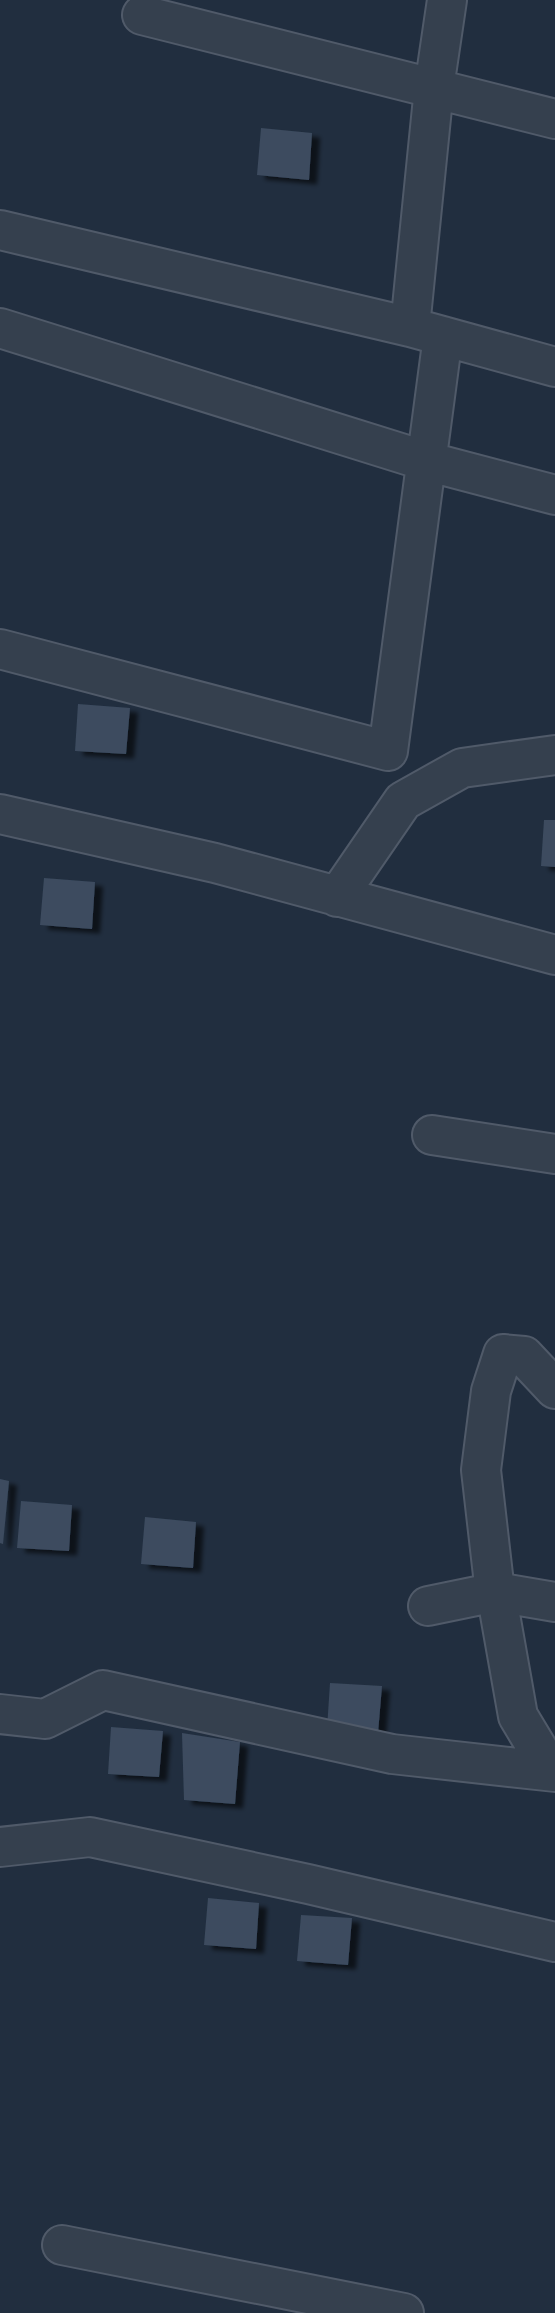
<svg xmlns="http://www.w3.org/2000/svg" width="555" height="2313" font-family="'Space Grotesk',sans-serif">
<defs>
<filter id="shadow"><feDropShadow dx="8" dy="4.5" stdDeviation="2" flood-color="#0009"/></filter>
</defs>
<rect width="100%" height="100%" fill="#212e3f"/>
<path fill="#3c4b5f" filter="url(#shadow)" d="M261,128l51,5 -3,47 -52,-5z
M78,704l52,4 -4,46 -51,-3z
M544,820h11v47l-14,-1z
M44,878l51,4 -3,47 -52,-4z
M0,1479l9,2 -6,63 -3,-1z
M21,1501l51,4 -3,46 -52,-3z
M145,1517l51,5 -3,46 -52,-4z
M330,1683l52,3 -4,47 -51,-4z
M111,1727l52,4 -4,46 -51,-3z
M182,1733l58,9 -5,62 -51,-4z
M208,1898l51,5 -3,46 -52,-4z
M301,1915l51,3 -4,47 -51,-4z"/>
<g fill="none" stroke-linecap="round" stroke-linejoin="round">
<defs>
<path id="minor" d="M142,15l413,104
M0,230l410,97 145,40
M410,327l24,-239 13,-88
M0,328l426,133 129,34
M0,649l388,102 55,-415
M0,814l215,49 340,92
M337,897l66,-96 59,-33 93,-13
M432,1135l123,19
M428,1606l68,-14 59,10
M0,1714l45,5 58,-29 289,64 163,18
M551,1771l-33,-55 -25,-141 -12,-105 10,-79 12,-37 21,2 31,33
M0,1847l90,-10 218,47 247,58
M62,2245l342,68"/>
</defs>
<use href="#minor" stroke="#505a69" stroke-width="42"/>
<use href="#minor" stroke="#35404e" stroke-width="38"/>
</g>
</svg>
